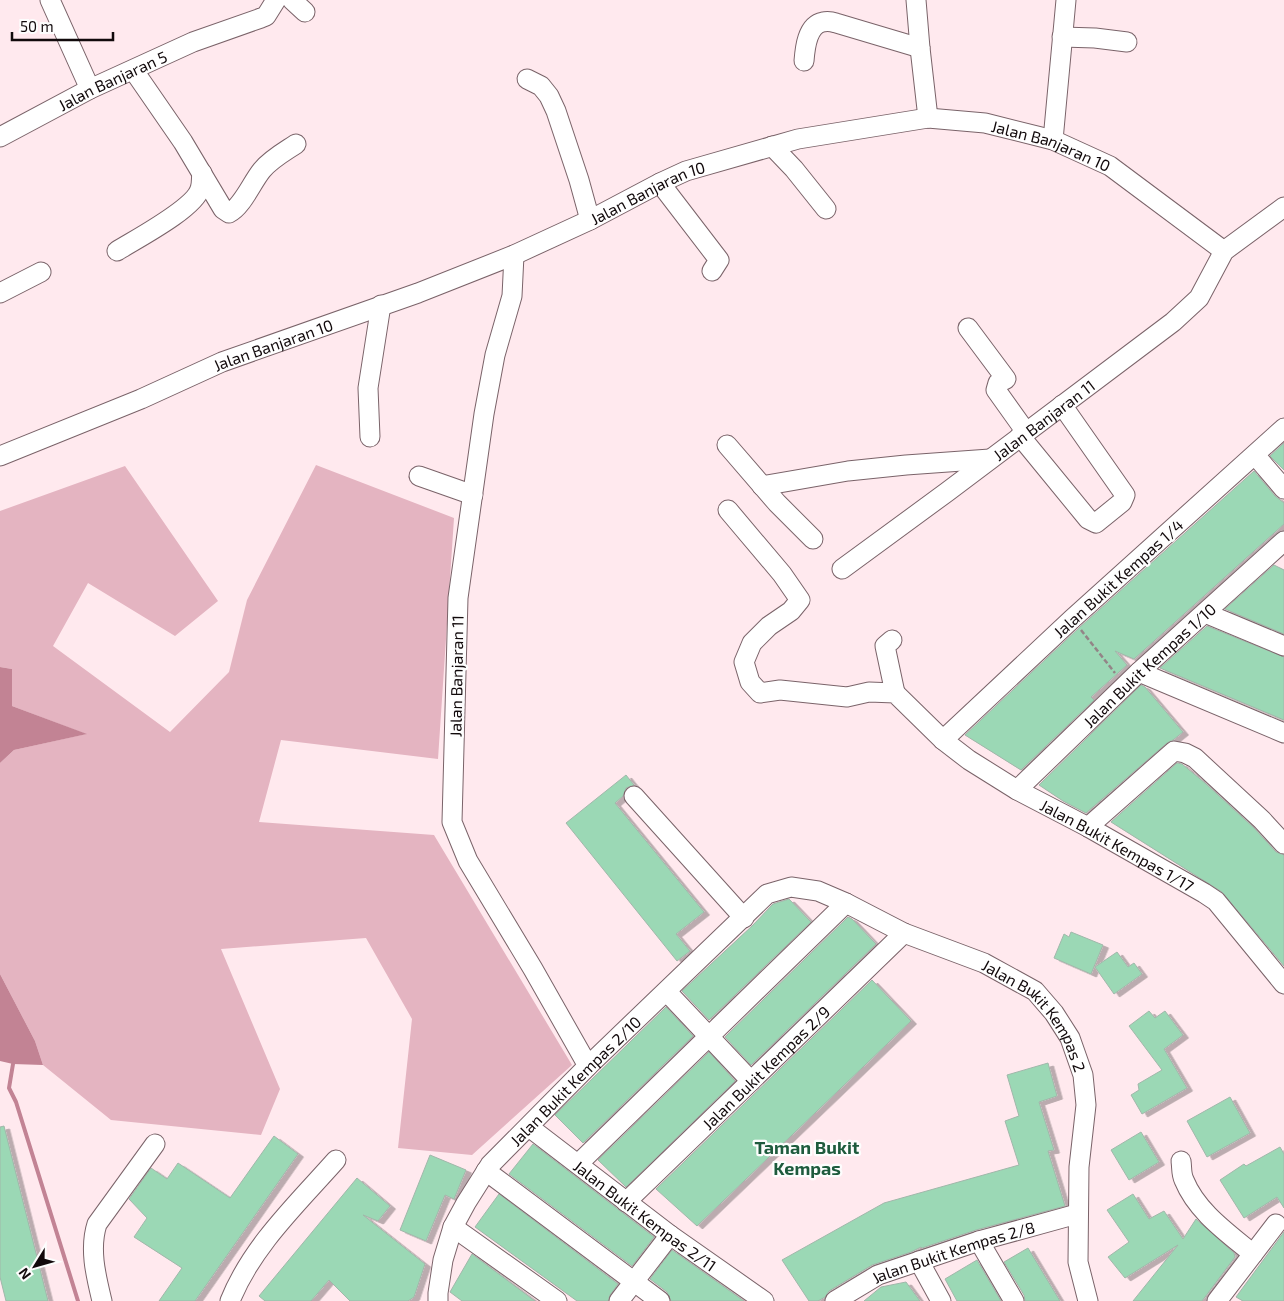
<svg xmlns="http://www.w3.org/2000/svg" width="1284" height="1301" font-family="'Exo 2',sans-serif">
<defs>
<filter id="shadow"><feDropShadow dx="5.5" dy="3" stdDeviation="0" flood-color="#0004"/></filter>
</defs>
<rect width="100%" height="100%" fill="#ffe9ee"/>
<path fill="#e4b4c1" d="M316,465l138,53 -16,241 -157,-19 -22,82 175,13 138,230 -100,90 -74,-7 14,-129 -46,-81 -145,11 59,140 -19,46 -150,-15 -68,-55 -8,-24 -35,-67v-211l14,-13 72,-16 -74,-28v-37l-12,-2v-156l125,-45 93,135 -43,35 -87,-53 -35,63 117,86 59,-60 18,-72z"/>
<path fill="#c28394" d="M0,667l12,2v37l75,28 -73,16 -14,13z
M0,974l35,67 8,24 -30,-1 -13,-3z"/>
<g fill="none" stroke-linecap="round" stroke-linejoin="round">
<path stroke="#c28394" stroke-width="4" d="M13,1064l-4,24 7,14 62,199"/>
</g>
<path fill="#9bd8b5" stroke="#a1b7aa" filter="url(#shadow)" d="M1284,443v27l-14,-14z
M1254,471l21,25 9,7v21l-150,135 -19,-8 12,14 -36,32 3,3 -73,70 -56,-35 115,-108z
M1274,565l10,5v64l-59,-25z
M1207,626l77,31v63l-124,-52z
M1141,685l4,2 38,45 -10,8 -6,3 -81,70 -23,-12 -24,-16z
M1177,763l5,1 23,19 49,45 22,24 8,3v111l-62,-74 -111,-70z
M626,775l8,10 -8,3 -3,8 -8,7 89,109 -28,22 14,17 -13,10 -111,-138z
M789,899l22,23 -102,98 -27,-29 70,-65 21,-22z
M848,917l4,2 24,25 -125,121 -26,-28z
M1071,932l32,13 -12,29 -37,-16 10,-24 5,3z
M1117,952l11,15 6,-4 8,11 -28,20 -19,-27z
M872,980l39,41 -214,205 -41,-37z
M666,1007l27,29 -110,107 -28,-28z
M1149,1011l6,7 10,-7 18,24 -19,14 23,39 -45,26 -11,-19 8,-5 -1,-6 24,-14 -33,-44z
M709,1052l26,29 -109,106 -28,-27z
M1048,1063l9,33 -18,6 15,48 -6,1 17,55 -89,24 -54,18 -1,-1 -10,5 -39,13 -43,26 -4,6 -7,4h-9l-27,-41 102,-57 135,-38 -14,-44 14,-5 -12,-41z
M1230,1097l20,36 -43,24 -20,-36z
M4,1126l44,175h-42l-6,-24v-150z
M1141,1132l18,30 -30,18 -18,-30z
M274,1136l24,18 -103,147h-36l23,-33 -48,-31 13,-19 -18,-19 22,-31 16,11 11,-16 52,35z
M533,1144l121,93 -22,29 -123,-92z
M1280,1147l4,7v54l-7,-11 -33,21 -24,-38 24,-16 2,2z
M430,1155l36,15 -12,29 -9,-4 -19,46 -26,-11z
M357,1178l33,28 -12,15 -15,-6 62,49 -11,33 -6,4h-58l-21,-21 -18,21h-46l-6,-5z
M499,1194l119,90 -8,11 -2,6h-31l-102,-74z
M1133,1194l16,25 15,-8 19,28 13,-20 38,34 1,4 -33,44h-69l45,-56 -53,33 -17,-21 21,-15 -22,-32z
M1284,1232v69h-41l-7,-4z
M1028,1248l32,53h-35l-1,-6 -20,-33z
M672,1250l72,51h-73l-4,-9 -17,-13z
M472,1254l63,47h-73l-12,-9z
M977,1260l24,41h-44l-12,-22z
M906,1282l14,19h-56l17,-14z"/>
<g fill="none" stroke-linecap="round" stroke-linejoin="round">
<defs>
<g id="minor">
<path d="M50,0l40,89"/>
<path d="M292,0l13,12"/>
<path d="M916,0l4,48 8,70"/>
<path d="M1062,37l33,1 32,4"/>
<path d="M804,61c1,-13 3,-36 19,-39 4,-1 10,0 13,1l84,25"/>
<path d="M134,71l49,71 40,67 6,4c13,-6 23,-31 33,-43 9,-11 22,-18 34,-26"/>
<path d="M527,79l14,7 8,10 7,15 23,69 11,40"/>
<path id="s1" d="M0,137l90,-48 103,-47 68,-24 5,-2 10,-16"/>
<path d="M1053,140l13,-140"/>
<path d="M772,146l22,23 32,40"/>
<path d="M660,183l59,77 -7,11"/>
<path d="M117,251c19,-12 77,-42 83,-62 2,-5 1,-11 2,-16"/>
<path d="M514,255l-2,41 -17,59 -11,59 -26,184 -6,224 16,39 65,108 55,97"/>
<path d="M0,293l41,-21"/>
<path d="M968,328l38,51 -8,4 -2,7 30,42"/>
<path id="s2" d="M1284,428l-212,191 -129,121 26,20 48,30 71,37 116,66 12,8 68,83"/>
<path d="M1020,436l68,83 8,4 26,-21 3,-7 -63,-90"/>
<path d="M370,437l-2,-49 13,-83"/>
<path d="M727,445l50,58 36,36"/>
<path d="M1255,455l29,34"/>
<path id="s3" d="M0,456l141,-57 81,-37 196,-69 96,-38 76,-35 70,-37 26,-12 112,-32 130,-21 57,5 68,17 57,26 114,85"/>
<path d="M419,476l54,19"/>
<path d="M762,486l86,-15 58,-6 84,-6"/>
<path d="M728,510l54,64 18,26 -9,11 -22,15 -17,17 -8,19 6,20 10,11 20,-3 67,7 22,-5 26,1 48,47"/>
<path id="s4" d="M842,569l105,-77 226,-170 26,-24 25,-47 60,-44"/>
<path d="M1205,613l79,33"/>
<path d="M892,640l-7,6 10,47"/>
<path d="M1139,672l145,61"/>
<path id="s5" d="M1017,790l122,-118 145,-131"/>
<path d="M634,796l110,122"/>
<path d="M1088,827l86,-76 11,2 10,5 67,62 22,24"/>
<path d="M667,992l84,89"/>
<path id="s6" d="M529,1127l141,108 94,66"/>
<path d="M1181,1161c1,6 0,13 3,19 13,32 44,53 69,74"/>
<path d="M578,1164l268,-261"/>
<path d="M486,1171l174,130"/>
<path id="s7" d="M626,1202l278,-269"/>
<path d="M453,1227l104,74"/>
<path d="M979,1241l35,60"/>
<path d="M919,1261l22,40"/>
<path d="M102,1301c-6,-25 -13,-52 -5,-77l58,-80"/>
<path d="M230,1301c22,-55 67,-97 106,-141"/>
<path id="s8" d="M438,1301v-8l5,-33 10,-33 13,-24 24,-38 98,-99 179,-172 24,-7 27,4 28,12 58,30 80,30 51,28 19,22 16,25 13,37 3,30 -7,62 -1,95 10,39"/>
<path d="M619,1301l51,-66"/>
<path id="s9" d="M835,1301l43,-26 101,-34 98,-27"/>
<path d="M1217,1301l59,-77"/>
</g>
</defs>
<use href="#minor" stroke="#7a6369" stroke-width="21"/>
<path stroke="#938487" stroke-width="2.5" stroke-dasharray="5 2.5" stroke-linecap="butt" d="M1081,630l34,43"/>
<use href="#minor" stroke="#fff" stroke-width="19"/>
</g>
<g text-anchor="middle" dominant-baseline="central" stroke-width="4.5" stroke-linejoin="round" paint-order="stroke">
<g font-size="16" fill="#11090b" stroke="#fdfdfd">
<text stroke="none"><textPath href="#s1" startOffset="126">Jalan Banjaran 5</textPath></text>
<text stroke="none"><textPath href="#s3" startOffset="1119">Jalan Banjaran 10</textPath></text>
<text stroke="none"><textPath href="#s3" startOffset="700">Jalan Banjaran 10</textPath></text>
<text stroke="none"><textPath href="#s3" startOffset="295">Jalan Banjaran 10</textPath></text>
<text stroke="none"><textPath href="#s4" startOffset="251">Jalan Banjaran 11</textPath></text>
<text transform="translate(1118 578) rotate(-42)">Jalan Bukit Kempas 1/4</text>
<text stroke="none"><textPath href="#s5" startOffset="182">Jalan Bukit Kempas 1/10</textPath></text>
<text transform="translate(456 676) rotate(-89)">Jalan Banjaran 11</text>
<text stroke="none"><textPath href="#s2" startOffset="666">Jalan Bukit Kempas 1/17</textPath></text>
<text stroke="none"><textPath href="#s8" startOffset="845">Jalan Bukit Kempas 2</textPath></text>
<text stroke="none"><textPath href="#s7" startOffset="194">Jalan Bukit Kempas 2/9</textPath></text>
<text stroke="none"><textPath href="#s8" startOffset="268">Jalan Bukit Kempas 2/10</textPath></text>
<text stroke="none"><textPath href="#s6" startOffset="146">Jalan Bukit Kempas 2/11</textPath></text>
<text stroke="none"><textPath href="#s9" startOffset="129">Jalan Bukit Kempas 2/8</textPath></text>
</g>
<g font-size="18" font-weight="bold" fill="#1e5b3d" stroke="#fdfdfd">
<text x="807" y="1147">Taman Bukit<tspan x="807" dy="21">Kempas</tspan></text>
</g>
</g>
<g transform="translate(35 1266) rotate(233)" stroke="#fdfdfd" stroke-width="4" paint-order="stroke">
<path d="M0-4L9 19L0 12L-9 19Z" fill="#11090b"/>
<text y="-8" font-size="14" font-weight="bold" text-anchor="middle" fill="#11090b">N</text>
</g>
<path d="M12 32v8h101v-8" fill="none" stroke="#11090b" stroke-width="2.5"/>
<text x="20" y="32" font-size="15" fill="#11090b" stroke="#fdfdfd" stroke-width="4" paint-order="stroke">50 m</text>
</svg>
